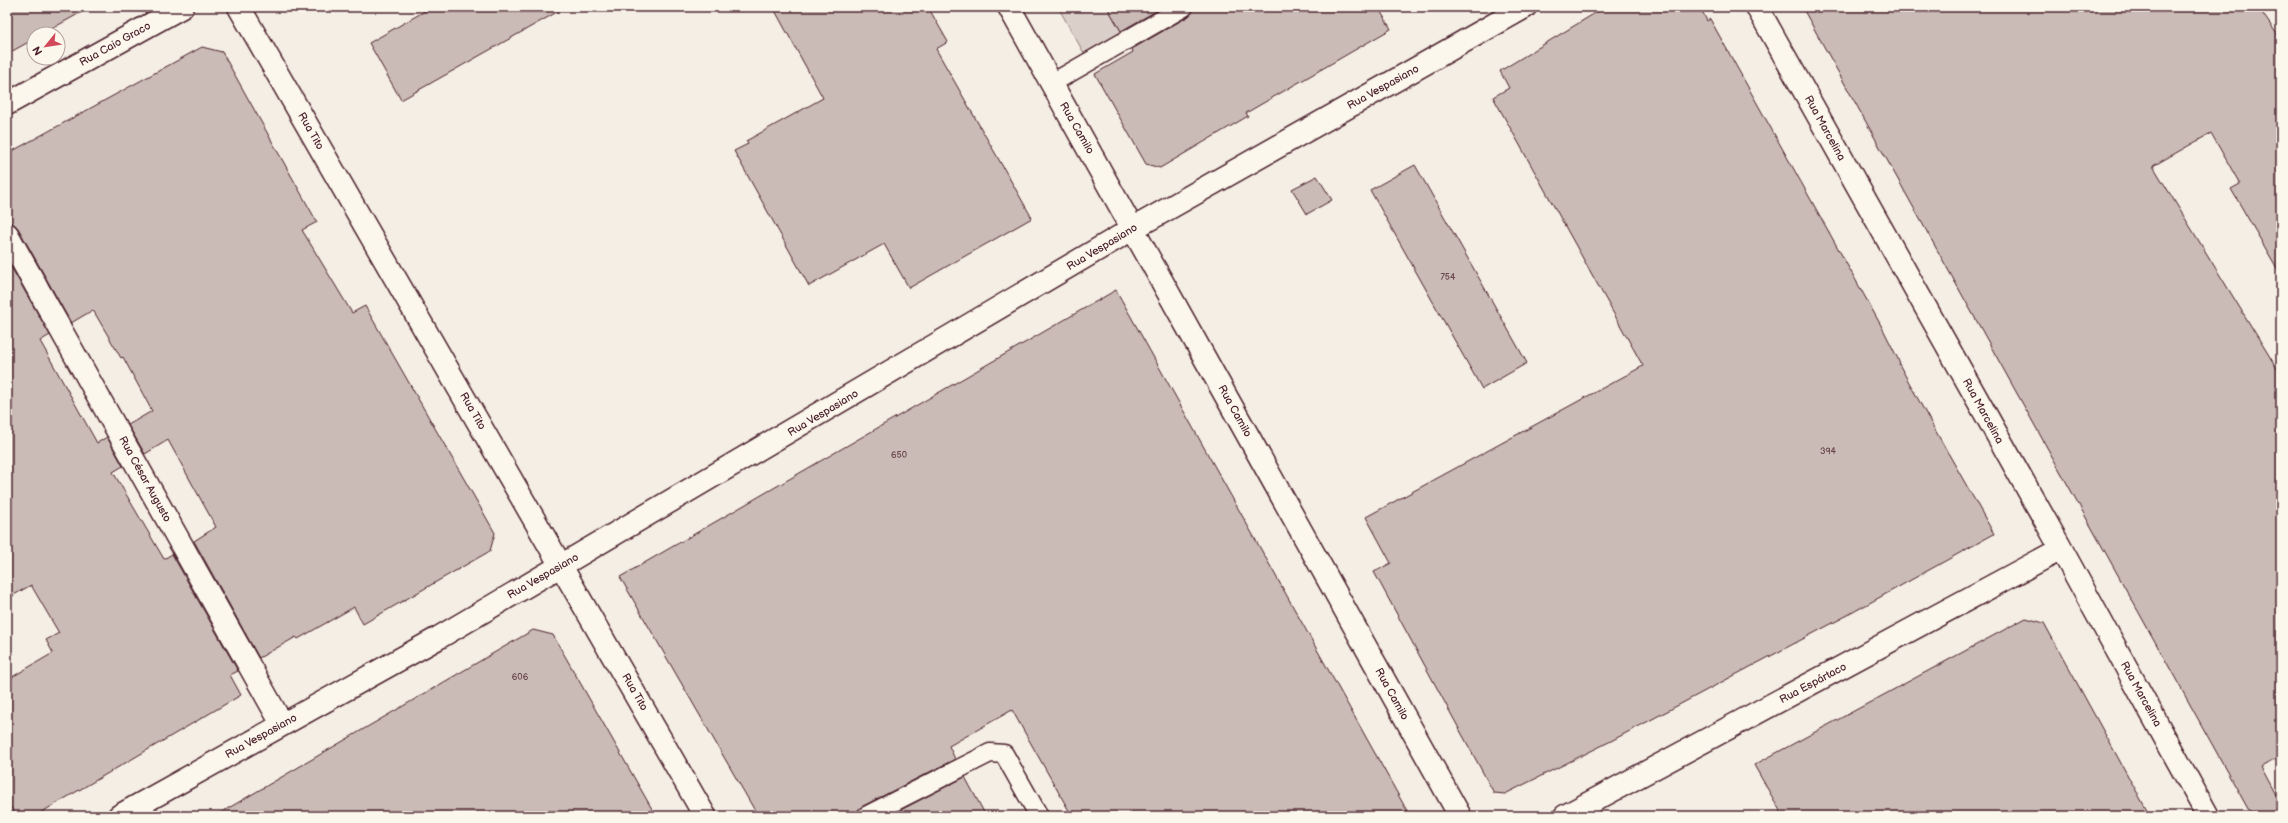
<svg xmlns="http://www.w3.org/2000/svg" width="2288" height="823" font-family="'Balsamiq Sans',sans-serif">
<rect width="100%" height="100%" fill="#f4eee4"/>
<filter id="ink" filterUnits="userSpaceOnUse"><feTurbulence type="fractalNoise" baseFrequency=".025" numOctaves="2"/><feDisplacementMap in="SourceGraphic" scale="8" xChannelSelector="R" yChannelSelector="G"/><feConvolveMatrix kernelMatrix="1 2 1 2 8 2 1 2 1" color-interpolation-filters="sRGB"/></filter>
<g filter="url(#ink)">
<path fill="#dbd0c9" stroke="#92787a" d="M1058,7h49l15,26 -37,22z"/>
<path fill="#cabbb6" stroke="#4a1f2b" d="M7,7h84l-49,27h-8v5l-27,15z
M432,7h134l-165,93 -32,-57z
M773,7h155l20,35 -12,7 96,169 -123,70 -25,-44 -75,42 -75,-135 14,-7 -2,-3 77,-43z
M1107,7h56l-42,24z
M1194,7h184l13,22 -145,84 2,3 -88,52 -14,-4 -51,-90 38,-22 -1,-3 57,-33z
M1605,7h95l7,14 3,-2 173,310 17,34 -1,1 31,57 64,113 -148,82 -235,125 -106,53 -11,-1 -120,-221 17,-9 -25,-46 277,-151 -150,-269 16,-9 -9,-17z
M1802,7h456l23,33v235l-50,-86 9,-5 -29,-51 -58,33 128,209v381l-20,11 20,37v12h-29z
M202,47l20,5 95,170 -15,8 50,83 13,-7 130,227 -5,18 -127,73 -9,-17 -56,32 -2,-2 -37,21 -65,-117 22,-14 -48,-87 -23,14 -17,-29 24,-14 -29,-54 -2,1 -28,-48 -22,13 -53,-95 -5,-5 -6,-1v-68z
M1415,165l112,198 -45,26 -112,-199z
M1317,176l15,24 -25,14 -15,-25z
M7,260l43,75 -10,6 57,102 10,-6 16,29 -10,6 51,87 8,-5 66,117 -8,4 11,20 -206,121h-19l-9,-15v-121l46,-27 -7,-13 13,-7 -28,-48 -24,14z
M1116,290l294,526h-338l-60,-106 -63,36 6,13 -94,48 -5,9h-98l-138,-239z
M2026,618l18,5 106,193h-367l-29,-51z
M533,630l20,5 103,181h-441z
M965,777l21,39h-97z"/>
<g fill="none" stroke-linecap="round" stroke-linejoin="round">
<defs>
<path id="service" d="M1052,83l132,-76
M866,816l124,-63 14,1 35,62"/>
<path id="minor" d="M1009,7l451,809
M1757,7l302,538 149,271
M7,104l175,-97
M7,234l275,490
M119,816l319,-178 696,-410 391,-221
M1565,816l496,-267"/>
<path id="secondary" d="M239,7l466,809"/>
</defs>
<use href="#service" stroke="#4a1f2b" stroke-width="21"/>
<use href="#minor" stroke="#4a1f2b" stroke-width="25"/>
<use href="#secondary" stroke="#4a1f2b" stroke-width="25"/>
<use href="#service" stroke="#fbf7ec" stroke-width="18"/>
<use href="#minor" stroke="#fbf7ec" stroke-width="22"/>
<use href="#secondary" stroke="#fbf7ec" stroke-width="22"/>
</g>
</g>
<g text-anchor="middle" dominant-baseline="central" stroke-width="3" stroke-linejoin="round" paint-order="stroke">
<g font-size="9" fill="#6a464e">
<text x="1448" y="277">754</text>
<text x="1828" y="451">394</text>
<text x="899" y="455">650</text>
<text x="520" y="677">606</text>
</g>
<g font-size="11" fill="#4a1f2b" stroke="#fbf7ec">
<text transform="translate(115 44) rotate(-29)">Rua Caio Graco</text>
<text transform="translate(1383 87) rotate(-29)">Rua Vespasiano</text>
<text transform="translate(1077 128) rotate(60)">Rua Camilo</text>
<text transform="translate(1825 128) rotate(61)">Rua Marcelina</text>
<text transform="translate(311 131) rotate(60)">Rua Tito</text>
<text transform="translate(1102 247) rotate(-31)">Rua Vespasiano</text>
<text transform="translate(473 411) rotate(60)">Rua Tito</text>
<text transform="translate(1235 411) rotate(61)">Rua Camilo</text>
<text transform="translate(1983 411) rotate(61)">Rua Marcelina</text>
<text transform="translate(823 413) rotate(-31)">Rua Vespasiano</text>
<text transform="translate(145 479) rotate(61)">Rua César Augusto</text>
<text transform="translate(543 576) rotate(-30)">Rua Vespasiano</text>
<text transform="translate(1813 683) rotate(-28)">Rua Espártaco</text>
<text transform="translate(635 692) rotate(60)">Rua Tito</text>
<text transform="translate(1392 694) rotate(61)">Rua Camilo</text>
<text transform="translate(2141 694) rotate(61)">Rua Marcelina</text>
<text transform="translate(261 736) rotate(-29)">Rua Vespasiano</text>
</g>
</g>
<rect width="2288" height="823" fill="none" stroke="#fbf7ec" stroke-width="24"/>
<rect x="12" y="12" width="2264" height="799" fill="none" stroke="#4a1f2b" stroke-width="1.5" filter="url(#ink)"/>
<g transform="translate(46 46) rotate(240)"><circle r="19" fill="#fbf7ec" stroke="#b4a19f"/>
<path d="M0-3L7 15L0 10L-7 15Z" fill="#d1495b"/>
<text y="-6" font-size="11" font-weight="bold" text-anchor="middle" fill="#4a1f2b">N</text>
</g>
</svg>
